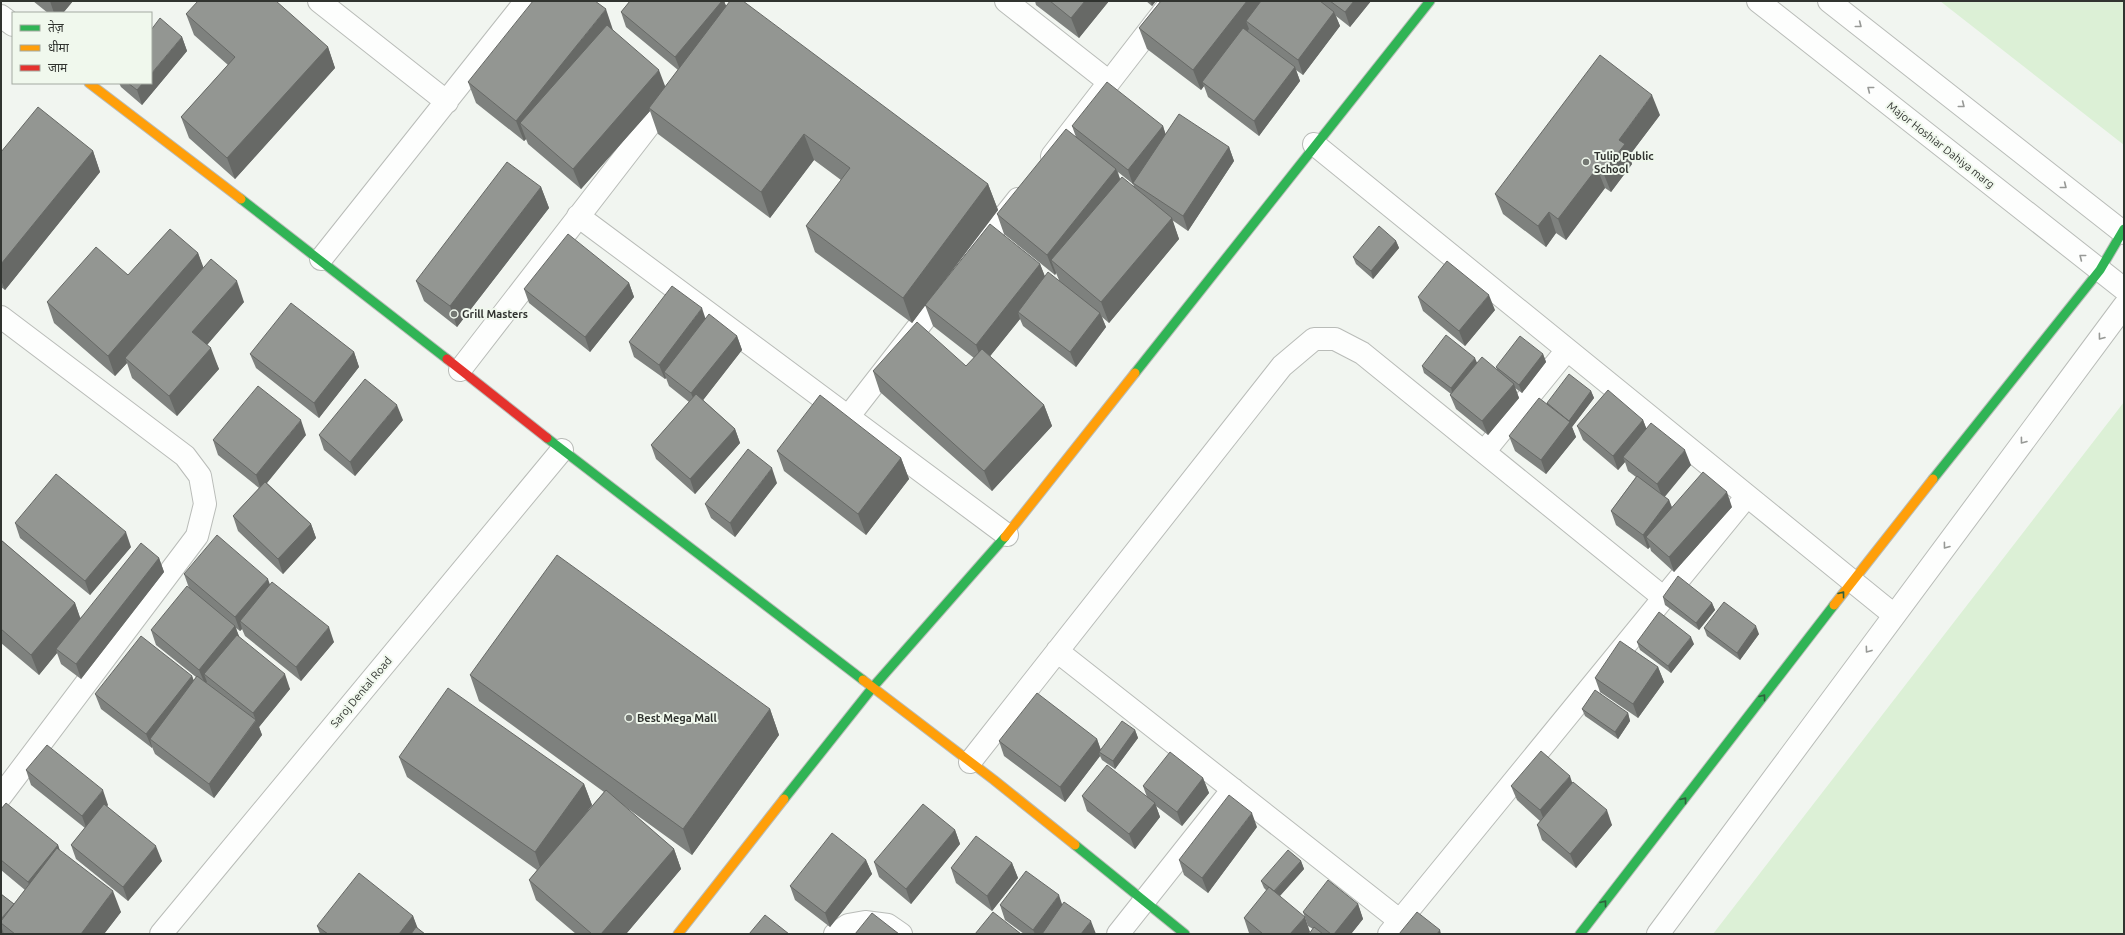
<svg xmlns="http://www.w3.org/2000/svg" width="2125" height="935" font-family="Ubuntu,'Noto Sans Devanagari',sans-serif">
<rect width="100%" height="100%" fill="#f1f5f0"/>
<path fill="#dcf0d6" d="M1940,1h184v144z
M2124,402v532h-411z"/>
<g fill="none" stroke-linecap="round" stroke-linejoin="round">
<defs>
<path id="street" d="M319,1l128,101
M1006,1l103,81
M1758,1l366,288
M1829,1l295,232
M1,16l12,9
M1314,144l580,471
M1052,156l120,-155
M578,216l429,319
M976,252l42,-53
M321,259l205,-258
M1,317l184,139 15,20 5,28 -8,32 -196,260
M460,370l211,-273
M848,417l99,-127
M1484,452l83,-102
M1057,651l342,269
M970,762l312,-396 32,-27h21l27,14 302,245
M161,934l401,-484
M835,934l13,-9 17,-3 23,3 13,9
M1118,934l115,-145
M1389,934l358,-438
M1658,934l466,-628"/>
<path id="fast" d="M241,199l206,160
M1135,373l295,-372
M547,438l316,242
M1933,479l167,-209 24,-41
M784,799l89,-112 132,-150
M1075,845l110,89
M1580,934l254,-329"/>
<path id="slow" d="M89,83l152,116
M1005,537l130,-164
M1834,605l99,-126
M863,680l131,100 81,65
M678,934l106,-135"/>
<path id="jam" d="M447,359l100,79"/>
</defs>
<use href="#street" stroke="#b9bcb8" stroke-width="24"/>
<use href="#fast" stroke="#b9bcb8" stroke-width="11"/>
<use href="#slow" stroke="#b9bcb8" stroke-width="11"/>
<use href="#jam" stroke="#b9bcb8" stroke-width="11"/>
<use href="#street" stroke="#fdfefd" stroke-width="22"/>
<use href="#fast" stroke="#30b455" stroke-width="9"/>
<use href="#slow" stroke="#ff9f0a" stroke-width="9"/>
<use href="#jam" stroke="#e5322d" stroke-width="9"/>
</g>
<path fill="#7e817e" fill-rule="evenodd" d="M33,1h40l-10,12h-15z
M630,1h94l2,5 262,178 10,26 -67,89 109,-35 5,13 14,3 -3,-7 -1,2 -51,-41 -7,-20 79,-77 -4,-11h91l2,8 64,13 5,14 -46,70 -16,-11 7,19 -70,84 -7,-6 4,10 -30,40 -53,-41 -3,-7 -30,37 54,49 8,21 -60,65 -112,-99 -7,-21 93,-5 8,-8 -41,-32 -8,-21 -13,18 -97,-71 -9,-26 35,-46 -27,-20 -44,58 -112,-84 -8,-23 -69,78 -53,-45 -2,-5 -2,2 -48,-38 -8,-21 145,-52 52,57 13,-17 -52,-43 -5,-15zM1118,172l15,12 1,3 -14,-8z
M1035,1h74l-30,37 -43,-33z
M1146,1h10l-4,5z
M1161,1h210l-21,26 -14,-11 4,10 -37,49 -7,-5 4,11 -41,55 -51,-39 -4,-11 -3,4 -54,-41 -8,-21z
M186,14l142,33 7,21 -100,111 -46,-41 -8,-21 47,-52 -34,-30z
M182,37l5,14 -45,54 -21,-18 -2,-4h32z
M1660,115l-31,41 3,8 -21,28 -6,-4 -39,52 -10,-7 -10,14 -43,-33 -8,-20z
M93,151l7,21 -95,118 -4,-3v-135z
M541,187l8,21 -92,119 -33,-26 -8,-20z
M1396,241l3,7 -26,31 -17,-15 -3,-7z
M198,253l5,15 41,34 -37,43 12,24 -42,47 -45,-38 -5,-15 -12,13 -61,-53 -7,-21 81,-27z
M629,283l5,14 -44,55 -61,-49 -5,-14z
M1418,297l77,13 -30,36 -42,-35z
M706,318l31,18 5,14 -39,50 32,29 5,14 -45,51 -39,-35 -5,-14 38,-43 -20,-16 -3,-8 -1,1 -31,-22 -5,-15z
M354,352l5,15 -40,51 -63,-50 -6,-14z
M1543,354l3,8 -24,31 -7,-5 4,10 -31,37 -32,-26 -6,-14 1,-1 -27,-21 -2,-7 55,-3 20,6 -1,-2z
M1591,391l3,7 -22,29 4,10 -30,37 -31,-23 -6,-15 38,-33z
M403,420l-48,56 -31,-26 -5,-15z
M1643,420l3,8 45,37 -27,31 5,4 3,7h60l-58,65 -23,-21 -1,-4 -2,2 -32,-24 -5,-14 25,-34 -8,-6 -3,-9 -7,8 -35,-30 -6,-14z
M306,435l-39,48 44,41 5,14 -33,36 -45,-43 -5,-15 26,-28 -41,-33 -5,-15z
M777,451l124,7 8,21 -43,56 -82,-64z
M777,483l-42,54 -24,-19 -6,-14z
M15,523l116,24 -41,48 -70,-57z
M1,540l74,63 5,15 79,-60 5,14 -83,107 -20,-15 -4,-11 -18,22 -38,-32z
M184,574l86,10 64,58 -33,39 -56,-45 -3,-7 -2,2 -4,-3 3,9 51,52 -31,38 3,8 -48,63 -59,-44 -3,-7v1l-51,-39 -6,-15 97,-18 2,5 2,-4 -40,-32 -5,-15 48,-33 -10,-9z
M1663,597l49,6 3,7 -16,20 -34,-25z
M1704,628l55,6 -19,26 -33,-24z
M1637,642l57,2 -23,29 -31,-23z
M1658,667l6,15 -26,36 -38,-26 -5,-14z
M470,675l300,34 9,26 -87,120 -72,-52 54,46 7,20 -55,65h-50l-40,-34 -7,-20 8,-10 -130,-93 -8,-20 185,27 8,21 -9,11 21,-24 -125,-91z
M1582,709l46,4 2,8 -12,18 -33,-23z
M1135,730l3,8 -23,31 -13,-9 -2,-4 -35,46 -61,-46 -5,-15 98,-2 4,11z
M26,770l82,35 -1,1 55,55 -34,40 -52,-42 -5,-14 14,-17 -54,-43z
M1203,778l6,15 -27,33 -26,-20 4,11 -25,32 -48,-38 -5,-15 65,1 -4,-11z
M1572,783l40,42 -36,43 -34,-28 -5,-15 3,-4 -23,-21 -6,-14z
M1,809l57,36 2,6 61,61 -17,22h-103v-40l13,10 11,-14 -24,-20z
M1257,827l-49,66 -24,-18 -5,-15z
M955,830l5,14 -49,60 -32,-27 -5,-15z
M866,860l6,14 -42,53 -35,-27 -5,-14z
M1301,861l3,8 -24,27 30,36 -2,2h-58l-1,-1 -5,-15 23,-27 -3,-3 -3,-7z
M1012,863l6,15 -26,33 -36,-28 -5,-15z
M1358,904l5,15 -12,15h-42l4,-5 -5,-3 -5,-14z
M1000,905h63l33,29h-72l-19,-14z
M413,916l4,12 8,6h-105l-3,-8z"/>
<path fill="#676966" d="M50,1h23l-10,12h-9z
M722,1h2l5,12 -48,59 -6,-15z
M1085,1h24l-30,37 -8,-20z
M1151,1h5l-4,5z
M1247,1h24l-25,20 3,8 -44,56 -3,-3 2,4 -3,4 -8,-20z
M1354,1h17l-21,26 -5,-15z
M606,9l7,21 -93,93 6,16 -2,2 -8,-20z
M1334,12l6,14 -37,49 -5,-15z
M182,37l5,14 -45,54 -5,-15 6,-7h8v-9z
M328,47l7,21 -100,111 -8,-21z
M1295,67l5,14 -41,55 -5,-15z
M659,70l8,21 -18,17 1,3 -69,78 -8,-20z
M1652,95l8,20 -31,41 3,8 -21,28 -8,-20 16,-32z
M1163,126l5,15 -35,42v2l-5,-15z
M804,134l10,26 -44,58 -9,-26z
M1229,147l5,14 -46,70 -5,-15z
M93,151l7,21 -95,118 -4,-10v-16z
M1597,168l8,20 -39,52 -8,-21z
M1116,169l8,20 -73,71 5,13 -1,2 -8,-20z
M988,184l10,26 -86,113 -9,-25z
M541,187l8,21 -92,119 -7,-21z
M1549,212l7,21 -10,14 -8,-21z
M1172,218l7,21 -70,84 -8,-21z
M1396,241l3,7 -26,31 -2,-8z
M198,253l8,21 -81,84 2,5 -12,13 -7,-20z
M1040,264l8,20 -30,28 2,7 -37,46 -7,-20z
M237,281l7,21 -44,51 -8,-21z
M629,283l5,14 -44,55 -5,-15z
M1489,295l6,15 -30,36 -6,-15z
M702,308l5,15 -43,49 2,6 -1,1 -6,-14z
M1100,313l6,14 -30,40 -6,-15z
M737,336l5,14 -45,58 -6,-15z
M211,348l8,21 -42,47 -8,-20z
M354,352l5,15 -40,51 -5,-15z
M1543,354l3,8 -24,31 -3,-8z
M1475,358l3,7 -25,31 -2,-8z
M1514,384l5,14 -31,37 -6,-14z
M1591,391l3,7 -22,29 4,10 -30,37 -5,-14 27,-39z
M397,405l6,15 -48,56 -5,-14z
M1044,405l8,21 -60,65 -8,-20z
M301,420l5,15 -45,55 -5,-15z
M1643,420l6,15 -26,22 2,5 -7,8 -5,-14z
M735,429l5,14 -45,51 -5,-15z
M1685,450l6,15 -28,34 -6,-15z
M901,458l8,21 -43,56 -8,-21z
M772,468l5,15 -42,54 -5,-14z
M1727,492l5,15 -58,65 -5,-15z
M1669,500l5,14 -28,23 4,10 -2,2 -5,-14z
M311,524l5,14 -33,36 -5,-15z
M126,532l5,15 -41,48 -5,-14z
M159,558l5,14 -83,107 -5,-15z
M268,579l5,14 -33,28 2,8 -2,2 -5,-14z
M75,603l7,20 -26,26 1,4 -18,22 -8,-20z
M1712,603l3,7 -16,20 -3,-7z
M235,626l6,15 -37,33 3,8 -2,2 -6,-14z
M1756,626l3,8 -19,26 -3,-7z
M329,627l5,15 -33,39 -5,-14z
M1691,637l3,7 -23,29 -3,-7z
M1658,667l6,15 -26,36 -5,-14z
M285,674l5,15 -31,38 3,8 -48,63 -5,-14 47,-63 -3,-8z
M192,676l5,14 -47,49 2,8v1l-6,-14z
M770,709l9,26 -87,120 -9,-26z
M1628,713l2,8 -12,18 -3,-7z
M1135,730l3,8 -23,31 -2,-8z
M1097,739l5,15 -3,-2 1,4 -35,46 -5,-15z
M1570,776l5,15 -29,34 -6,-15z
M1203,778l6,15 -27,33 -5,-14z
M584,784l8,21 -50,68 -7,-21z
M103,790l5,15 -21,25 -5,-14z
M1155,803l5,14 -25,32 -6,-15z
M1607,810l5,15 -36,43 -6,-14z
M1252,813l5,14 -49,66 -6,-15z
M955,830l5,14 -49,60 -5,-15z
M58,845l5,15 -30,36 -5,-14z
M156,846l6,15 -34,40 -5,-14z
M674,849l7,20 -55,65h-25z
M866,860l6,14 -42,53 -5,-14z
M1301,861l3,8 -27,30 -3,-7z
M1012,863l6,15 -26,33 -5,-15z
M113,891l8,21 -17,22h-23z
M1059,895l5,15 -18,24h-11l-2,-4z
M1358,904l5,15 -12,15h-17z
M413,916l7,18h-21z
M1305,917l5,15 -2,2h-18z
M1091,921l5,13h-15z
M1,926l3,8h-3z
M1440,930l1,4h-4z"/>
<path fill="#939692" stroke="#676966" d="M198,1h78l52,46 -101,111 -46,-41 54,-60 -49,-43z
M533,1h62l11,8 -90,112 -48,-39z
M630,1h92l-47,56 -54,-45z
M730,1h13l245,183 -85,114 -97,-72 44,-58 -46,-34 -43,58 -112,-84z
M1050,1h35l-14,17z
M1161,1h86l-54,69 -54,-42z
M1261,1h59l14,11 -36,48 -52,-39z
M1330,1h24l-9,11z
M160,18l22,19 -31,37v-44z
M607,25l52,45 -86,99 -53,-46z
M1243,28l52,39 -41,54 -52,-39z
M1600,55l52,40 -33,45 6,4 -22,28 -6,-4 -39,51 -9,-7 -11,14 -43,-32z
M1107,82l56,44 -35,44 -56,-44z
M128,83h15l-6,7z
M38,107l55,44 -92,113v-112z
M1179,114l50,33 -46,69 -50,-33z
M1066,129l50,40 -69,86 -50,-41z
M507,162l34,25 -91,119 -34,-25z
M1122,177l50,41 -71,84 -50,-42z
M990,224l50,40 -64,81 -51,-40z
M1379,226l17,15 -25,30 -18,-14z
M170,229l28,24 -90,103 -61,-54 49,-55 32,28z
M568,234l61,49 -44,54 -61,-48z
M211,259l26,22 -45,51 19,16 -42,48 -44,-38z
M1447,261l42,34 -30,36 -41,-34z
M1048,272l52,41 -30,39 -52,-40z
M672,286l30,22 -43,57 -30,-23z
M291,303l63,49 -40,51 -64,-49z
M709,314l28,22 -46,57 -27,-21z
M917,322l49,44 16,-17 62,56 -60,66 -111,-100z
M1446,335l29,23 -24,30 -29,-22z
M1520,336l23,18 -24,31 -23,-18z
M1482,357l32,27 -32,37 -32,-26z
M1569,374l22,17 -22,30 -22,-18z
M365,379l32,26 -47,57 -31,-27z
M258,386l43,34 -45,55 -43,-35z
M1608,390l35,30 -30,36 -36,-30z
M696,394l39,35 -45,50 -39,-34z
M820,395l81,63 -43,56 -81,-63z
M1539,398l31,24 -29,38 -32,-24z
M1651,423l34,27 -28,34 -34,-27z
M748,449l24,19 -42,55 -25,-19z
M1703,472l24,20 -58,65 -23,-20z
M56,474l70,58 -41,49 -70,-58z
M1637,476l32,24 -26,35 -32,-24z
M265,482l46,42 -33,35 -45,-43z
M217,535l51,44 -33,38 -51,-43z
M1,540l74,63 -44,52 -30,-26z
M141,543l18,15 -83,106 -20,-15z
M557,555l213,154 -87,120 -213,-154z
M1678,576l34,27 -16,20 -33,-26z
M272,582l57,45 -33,40 -56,-46z
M187,586l48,40 -36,44 -48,-40z
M1724,602l32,24 -19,27 -33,-25z
M1659,612l32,25 -23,29 -31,-24z
M237,635l48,39 -32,39 -49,-39z
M141,636l51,40 -46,58 -51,-40z
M1620,641l38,26 -25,37 -38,-26z
M197,676l59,44 -47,64 -59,-45z
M448,688l136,96 -49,68 -136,-95z
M1595,690l33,23 -13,19 -33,-23z
M1037,693l60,46 -37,48 -61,-46z
M1122,721l13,9 -22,31 -14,-9z
M47,745l56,45 -21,26 -56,-46z
M1541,751l29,25 -30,34 -29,-24z
M1170,752l33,26 -26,34 -34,-26z
M1107,765l48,38 -26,31 -47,-38z
M1573,782l34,28 -37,44 -33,-29z
M606,790l68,59 -73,85h-9l-63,-54z
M1229,795l23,18 -50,65 -23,-18z
M6,803l52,42 -30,37 -27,-22v-51z
M104,804l52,42 -33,41 -52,-42z
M923,804l32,26 -49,59 -32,-27z
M832,833l34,27 -41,53 -35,-27z
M976,836l36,27 -25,33 -36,-28z
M57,848l56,43 -32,43h-66l-14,-11v-2z
M1288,850l13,11 -27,30 -13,-10z
M1026,871l33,24 -26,35 -33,-25z
M359,873l54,43 -14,18h-71l-11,-8z
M1328,880l30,24 -24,30h-3l-28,-22z
M1269,887l36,30 -15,17h-27l-19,-16z
M1,894l13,10 -13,15z
M1064,902l27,19 -10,13h-39z
M993,912l28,22h-46z
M1417,912l23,18 -3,4h-38z
M872,913l27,21h-44z
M765,915l24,19h-40z
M416,927l9,7h-14z
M1314,927l9,7h-14z"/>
<defs><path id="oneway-chevron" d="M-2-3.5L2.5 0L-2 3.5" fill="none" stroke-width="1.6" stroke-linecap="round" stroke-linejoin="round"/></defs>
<g stroke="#979996">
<use href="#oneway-chevron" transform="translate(1859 25) rotate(38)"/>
<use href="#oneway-chevron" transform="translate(1870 89) rotate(-142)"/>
<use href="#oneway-chevron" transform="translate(1962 105) rotate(38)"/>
<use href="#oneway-chevron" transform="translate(2064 186) rotate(38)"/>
<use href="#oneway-chevron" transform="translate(2082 257) rotate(-142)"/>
<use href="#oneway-chevron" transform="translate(2101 337) rotate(127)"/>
<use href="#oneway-chevron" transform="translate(2023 441) rotate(127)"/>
<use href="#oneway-chevron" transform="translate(1946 546) rotate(127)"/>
<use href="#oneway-chevron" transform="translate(1868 650) rotate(126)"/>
</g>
<g stroke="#31613d">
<use href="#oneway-chevron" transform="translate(1842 594) rotate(-52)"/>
<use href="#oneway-chevron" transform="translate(1763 697) rotate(-52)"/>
<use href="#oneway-chevron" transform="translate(1684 800) rotate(-52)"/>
<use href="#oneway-chevron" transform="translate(1604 903) rotate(-52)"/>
</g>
<g fill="#747873" stroke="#f0f8ed" stroke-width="1.5">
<circle cx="1586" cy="162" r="4"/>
<circle cx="454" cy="314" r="4"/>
<circle cx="629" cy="718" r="4"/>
</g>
<g text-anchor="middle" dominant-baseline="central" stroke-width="4" stroke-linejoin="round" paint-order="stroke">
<g font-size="11" fill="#313430" stroke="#f0f8ed">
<text transform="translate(1941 145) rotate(38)">Major Hoshiar Dahiya marg</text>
<text transform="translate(361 692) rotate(-50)">Saroj Dental Road</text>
</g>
<g font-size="11" font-weight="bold" fill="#313430" stroke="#f0f8ed" text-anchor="start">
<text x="1594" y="156">Tulip Public<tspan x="1594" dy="13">School</tspan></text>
<text x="462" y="314">Grill Masters</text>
<text x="637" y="718">Best Mega Mall</text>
</g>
</g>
<rect width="2125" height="935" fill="none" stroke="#313430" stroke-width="4"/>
<rect x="12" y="12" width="140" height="72" fill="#f0f8ed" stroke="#a4aaa1"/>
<rect x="20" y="25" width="20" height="6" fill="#30b455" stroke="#a4aaa1"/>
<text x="48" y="32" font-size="12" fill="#313430">तेज़</text>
<rect x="20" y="45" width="20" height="6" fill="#ff9f0a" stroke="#a4aaa1"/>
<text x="48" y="52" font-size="12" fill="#313430">धीमा</text>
<rect x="20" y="65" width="20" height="6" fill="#e5322d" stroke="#a4aaa1"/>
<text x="48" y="72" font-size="12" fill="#313430">जाम</text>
</svg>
